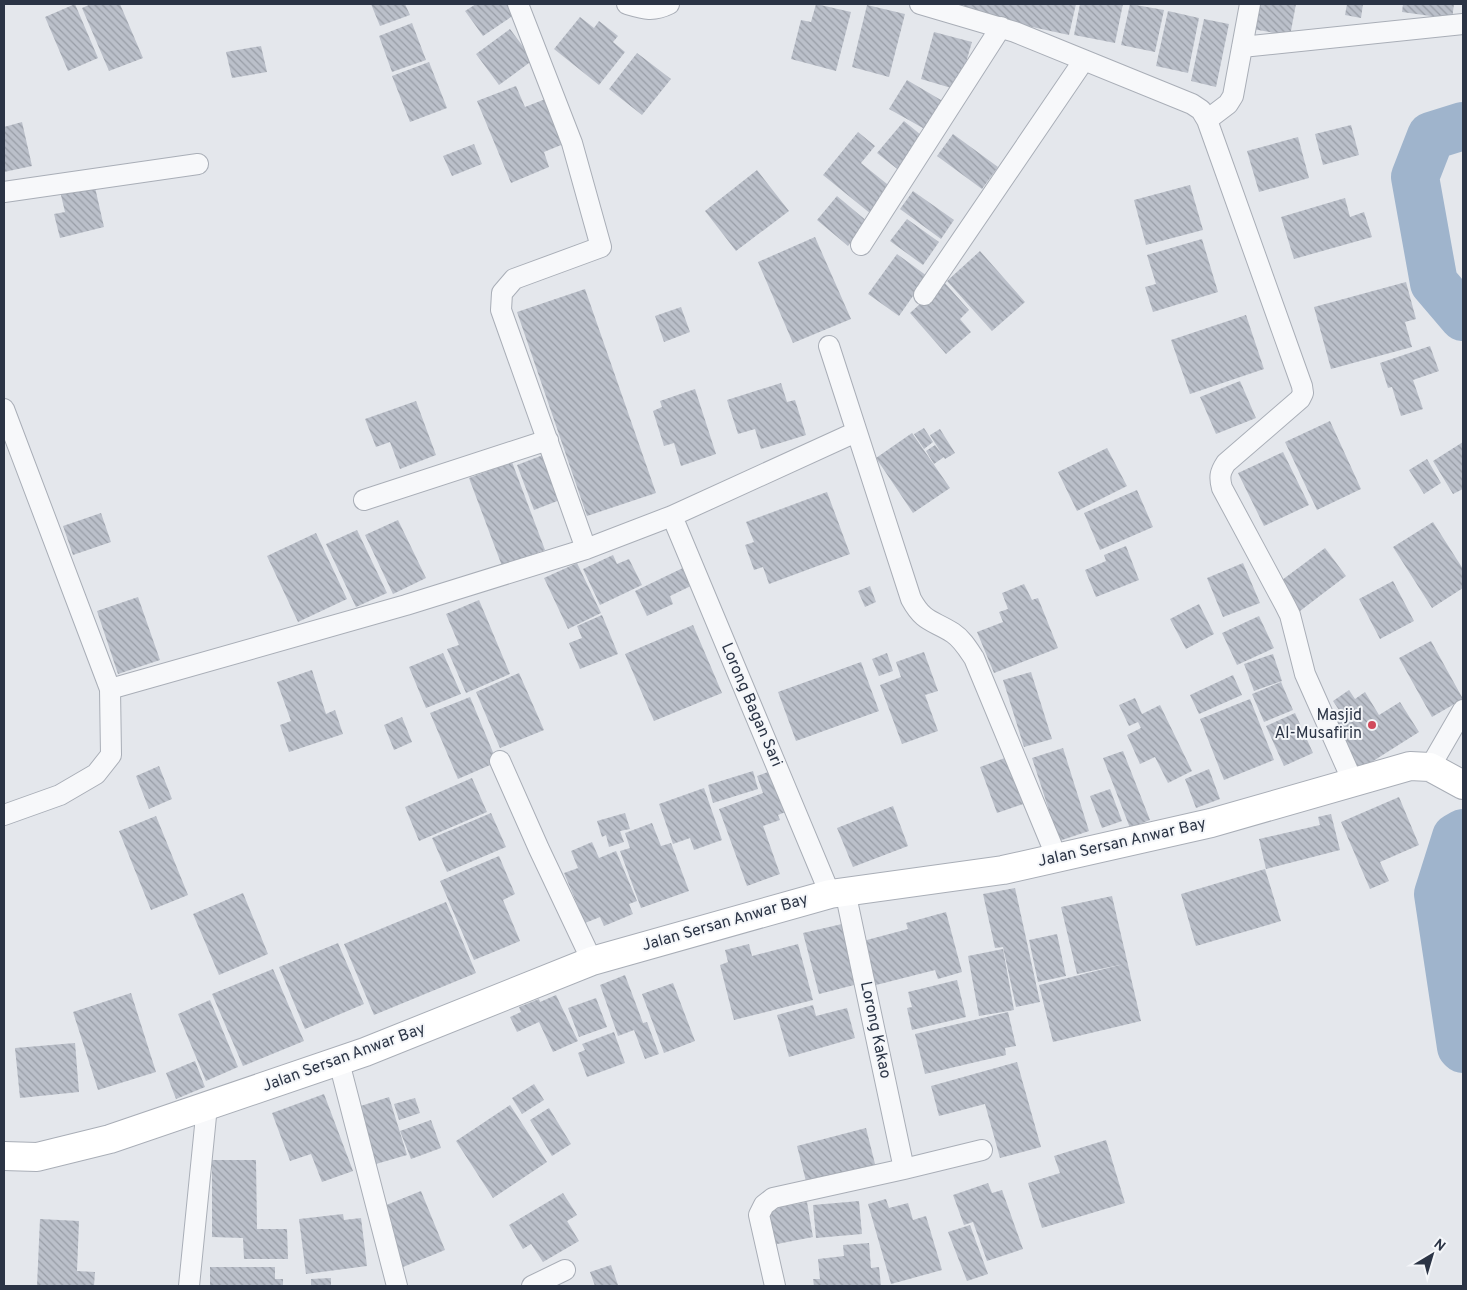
<svg xmlns="http://www.w3.org/2000/svg" width="1467" height="1290" font-family="Overpass,sans-serif">
<defs>
<pattern id="building-back-hatch" width="6" height="6" patternUnits="userSpaceOnUse" patternTransform="scale(1.25)"><rect width="6" height="6" fill="#bbc0ca"/><path d="M-1 5l2 2M0 0l6 6M5-1l2 2" fill="none" stroke="#989da6"/></pattern>
</defs>
<rect width="100%" height="100%" fill="#e4e7ec"/>
<g fill="none" stroke-linecap="round" stroke-linejoin="round">
<path stroke="#9fb4cc" stroke-width="48" d="M1463,126l-32,10 -16,41 19,106 29,34
M1463,833l-7,4 -18,57 23,153 2,2"/>
</g>
<path fill="url(#building-back-hatch)" d="M75,4l23,54 -30,13 -23,-54z
M91,4h29l23,54 -34,13 -27,-63z
M371,4h34l5,11 -30,11z
M476,4h39l5,7 -37,25 -18,-25z
M816,4l35,8 -15,59 -45,-12 10,-39 10,2z
M964,4h112l-7,31 -107,-23z
M1080,4h43l-8,39 -41,-8z
M1130,4l34,6 -9,42 -34,-7z
M1258,4h38l-6,32 -37,-7z
M1347,4h16l-2,14 -16,-3z
M1403,4h51l-2,15 -50,-7z
M867,5l38,9 -16,63 -37,-10z
M1168,11l31,7 -11,55 -32,-7z
M580,17l14,11 5,-7 19,15 -5,6 12,10 -26,33 -45,-36z
M1204,19l25,5 -13,63 -25,-6z
M412,23l14,37 -34,12 -13,-36z
M510,29l23,31 -34,25 -23,-31z
M934,32l38,10 -14,48 -37,-11z
M261,46l6,26 -35,6 -6,-26z
M637,53l34,26 -29,36 -33,-26z
M429,62l18,46 -37,14 -18,-46z
M907,80l39,23 -16,29 -41,-23z
M516,86l9,21 23,-9 18,45 -22,9 5,15 -38,16 -34,-82z
M904,121l23,19 -26,32 -24,-19z
M22,122l10,44 -28,6v-45z
M1351,125l8,30 -36,10 -8,-31z
M858,132l17,14 -14,17 31,25 -21,26 -48,-39z
M953,134l45,33 -16,22 -45,-33z
M1298,137l11,41 -50,14 -12,-41z
M474,144l8,20 -30,12 -9,-20z
M757,170l32,41 -53,40 -31,-40z
M94,183l10,44 -44,11 -6,-24 11,-2 -5,-21z
M1190,185l13,45 -57,15 -12,-45z
M913,191l41,29 -13,19 -41,-30z
M837,196l31,26 -20,24 -31,-26z
M1345,198l5,19 14,-5 8,25 -78,22 -13,-42z
M907,219l32,23 -16,23 -33,-24z
M815,237l36,82 -58,24 -35,-81z
M1202,239l16,53 -65,20 -8,-25 11,-3 -9,-29z
M980,251l45,51 -33,29 -45,-50z
M897,254l30,22 -28,40 -31,-22z
M944,282l25,28 -9,9 11,13 -25,22 -36,-41z
M1406,282l10,37 -11,3 7,25 -81,22 -17,-62z
M585,289l71,204 -69,23 -70,-204z
M681,307l9,25 -26,10 -9,-26z
M1246,315l18,54 -74,25 -19,-54z
M1430,346l9,25 -26,9 10,29 -22,7 -9,-29 -4,1 -8,-25z
M1240,381l16,37 -40,16 -16,-37z
M781,383l6,19 8,-2 11,35 -45,14 -6,-20 -17,5 -11,-34z
M695,389l21,65 -35,12 -7,-23 -10,3 -11,-35 9,-4 -2,-6z
M416,401l20,54 -36,14 -10,-27 -14,5 -11,-28z
M1330,421l31,68 -44,21 -32,-68z
M924,428l9,14 -9,7 -10,-15z
M940,429l15,24 -10,6 -15,-24z
M912,433l38,55 -37,25 -37,-55z
M1463,442v47l-10,5 -20,-33z
M935,445l9,12 -10,7 -8,-13z
M1107,448l20,38 -50,25 -19,-39z
M1283,452l26,53 -45,21 -26,-53z
M543,455l17,45 -26,10 -17,-45z
M1427,459l14,24 -17,11 -15,-24z
M512,462l33,88 -43,16 -33,-88z
M1137,490l16,37 -53,23 -16,-37z
M827,492l23,62 -81,30 -6,-17 -9,3 -9,-25 9,-3 -8,-20z
M101,513l10,29 -38,13 -10,-29z
M398,520l28,58 -33,16 -28,-59z
M1433,522l30,47v19l-31,20 -39,-61z
M357,530l30,63 -31,14 -30,-63z
M316,533l31,66 -49,23 -31,-66z
M1126,546l13,34 -43,17 -11,-27 21,-9 -2,-6z
M1325,548l21,28 -46,35 -22,-28z
M613,555l4,9 12,-5 13,26 -42,20 -17,-36z
M577,563l24,50 -33,16 -24,-51z
M1243,563l17,40 -37,14 -16,-39z
M685,567l8,18 -23,11 3,8 -26,12 -12,-25z
M1393,581l21,40 -34,18 -21,-40z
M1024,584l8,16 6,-2 20,50 -64,25 -17,-41 26,-10 -4,-10 9,-3 -6,-16z
M870,586l6,16 -11,5 -7,-16z
M138,597l22,63 -42,14 -21,-63z
M479,600l31,74 -44,19 -19,-44 12,-4 -13,-31z
M1199,604l15,30 -28,15 -16,-30z
M602,615l16,39 -38,15 -11,-26 13,-5 -5,-12z
M1259,616l15,32 -37,17 -15,-32z
M693,625l29,68 -68,28 -29,-67z
M1431,641l32,58 -31,18 -33,-59z
M924,652l14,39 -13,4 13,36 -36,13 -22,-59 21,-8 -5,-15z
M443,653l18,41 -35,14 -17,-41z
M887,653l6,18 -14,5 -7,-17z
M1273,654l9,27 -28,10 -10,-27z
M861,662l18,49 -83,30 -18,-49z
M312,670l14,44 9,-4 8,24 -54,18 -9,-27 11,-4 -14,-39z
M1031,672l21,67 -28,8 -21,-67z
M519,673l25,57 -44,18 -24,-56z
M1233,675l9,20 -43,19 -9,-19z
M1281,682l12,28 -29,12 -12,-28z
M1349,690l6,9 10,-7 14,23 21,-13 19,30 -60,38 -33,-52 13,-8 -6,-9z
M470,697l27,65 -39,17 -28,-66z
M1135,698l7,16 18,-9 32,66 -24,12 -13,-26 -15,7 -13,-29 14,-7 -3,-6 -9,4 -10,-21z
M1250,699l24,61 -50,20 -24,-61z
M1295,713l18,40 -29,13 -18,-40z
M402,717l10,25 -18,8 -10,-25z
M1063,748l26,83 -30,10 -27,-83z
M1123,751l27,69 -20,8 -27,-70z
M1013,755l16,47 -32,11 -17,-46z
M159,766l13,33 -23,10 -13,-33z
M1209,769l11,30 -24,9 -11,-29z
M773,770l15,41 -10,4 2,5 -17,6 17,48 -33,12 -28,-77 44,-16 -6,-17z
M753,771l5,18 -45,14 -5,-18z
M472,778l15,34 -68,29 -14,-34z
M704,788l18,52 -28,10 -4,-12 -17,6 -14,-40z
M1110,789l12,32 -20,7 -12,-32z
M1399,797l20,48 -39,17 9,19 -19,8 -29,-67z
M893,806l15,40 -55,21 -16,-39z
M491,813l15,34 -59,25 -15,-34z
M625,813l5,16 -10,2 4,11 -15,5 -3,-12 -4,2 -5,-16z
M1331,814l9,36 -74,19 -7,-30 61,-14 -2,-8z
M156,816l32,79 -37,15 -32,-79z
M652,823l9,23 10,-3 18,48 -48,17 -21,-57 10,-3 -5,-15z
M592,842l7,16 17,-7 21,50 -8,3 4,10 -29,12 -4,-9 -15,6 -21,-50 14,-5 -7,-17z
M499,856l16,38 -12,6 17,41 -46,19 -34,-79z
M1265,869l16,52 -85,25 -15,-52z
M1015,888l25,114 -24,5 -13,-60 -8,1 -12,-54z
M243,893l25,61 -49,21 -26,-61z
M1112,896l29,125 -88,21 -14,-57 85,-21 -47,10 -16,-67z
M446,902l30,71 -102,42 -30,-71z
M946,912l16,60 -24,7 -3,-9 -59,15 -13,-44 45,-12 -2,-6z
M842,924l16,60 -39,10 -16,-61z
M1057,934l9,42 -28,6 -9,-42z
M338,943l26,61 -59,25 -26,-62z
M749,944l3,12 46,-12 15,56 -79,20 -14,-55 8,-3 -3,-12z
M1003,949l11,61 -35,6 -11,-60z
M273,969l31,72 -61,25 -31,-72z
M625,975l18,48 4,-1 12,32 -14,5 -11,-29 -16,6 -18,-51z
M957,980l9,37 -54,13 -5,-22 5,-1 -4,-15z
M673,983l22,58 -31,12 -22,-59z
M131,993l25,79 -58,18 -25,-78z
M556,995l22,46 -25,11 -14,-30 -22,10 -7,-15 11,-5 -2,-5 20,-8 1,3z
M596,998l11,29 -28,10 -11,-29z
M210,1000l28,67 -32,14 -28,-67z
M813,1005l3,11 31,-8 8,30 -66,19 -12,-42z
M1008,1012l8,34 -11,2 1,7 -81,19 -10,-40z
M614,1032l11,31 -38,14 -9,-24 7,-3 -3,-6z
M75,1043l4,49 -59,6 -5,-50z
M195,1061l10,26 -29,12 -10,-26z
M1017,1062l24,85 -41,11 -15,-54 -46,12 -8,-30z
M534,1084l10,16 -22,14 -10,-16z
M324,1094l29,77 -31,11 -11,-28 -21,7 -18,-48z
M389,1097l18,58 -38,11 -18,-57z
M415,1098l5,15 -21,7 -5,-16z
M510,1105l37,57 -54,36 -37,-57z
M549,1108l22,36 -19,12 -22,-36z
M431,1120l10,28 -30,11 -11,-28z
M866,1128l11,44 -69,17 -11,-43z
M1106,1140l19,63 -83,25 -14,-45 32,-10 -6,-17z
M212,1160h44l1,69h30l1,30h-44l-1,-21 -31,-1z
M988,1183l4,10 10,-3 21,59 -36,12 -14,-39 -9,3 -11,-30z
M421,1191l24,59 -42,17 -24,-59z
M563,1193l14,22 -10,6 12,20 -36,21 -12,-18 -8,5 -14,-24z
M886,1199l3,9 19,-5 5,17 13,-4 16,54 -51,14 -23,-80z
M859,1201l3,33 -46,4 -3,-33z
M807,1202l6,35 -41,8 -7,-35z
M343,1214l1,6 17,-2 6,48 -61,8 -7,-55z
M40,1219l39,2 -2,50 18,1 -1,14h-57z
M970,1225l18,49 -21,7 -19,-49z
M869,1243l2,25 8,-1 2,19h-67l-1,-7h7l-2,-20 26,-3 -1,-11z
M611,1265l7,20 -23,1 -5,-14z
M210,1267h65v12h8v7h-73z
M331,1278v8h-20v-7z"/>
<g fill="none" stroke-linecap="round" stroke-linejoin="round">
<defs>
<path id="minor" d="M518,4l54,139 29,104 -87,32 -12,14 -1,17 85,239
M627,4c17,5 26,8 42,0
M920,4l95,28 177,72 9,6 6,10 95,266 1,7 -3,6 -74,64c-6,9 -7,14 -4,25l63,117 5,10 15,59 48,108
M1242,47l221,-23
M1207,120l21,-16 5,-8 17,-92
M4,192l194,-28
M861,245l140,-218
M924,295l160,-235
M829,346l82,253c13,24 22,21 42,34 9,6 15,16 21,25l83,200
M4,409l106,280 1,66 -15,19 -36,21 -56,20
M364,500l184,-60
M672,516l158,378
M110,689l296,-84 180,-56 86,-33 184,-84
M500,761l39,88 53,112
M1430,767l33,-57
M845,891l59,278
M339,1062l58,224
M189,1286l18,-180
M532,1286l33,-16
M775,1286l-16,-71 5,-10 9,-7 131,-29 78,-19"/>
<path id="secondary" d="M4,1156l33,1 73,-18 255,-87 227,-91 238,-67 173,-24 208,-47 199,-57 20,1 33,18"/>
</defs>
<use href="#minor" stroke="#a9aeb7" stroke-width="22"/>
<use href="#secondary" stroke="#a9aeb7" stroke-width="30"/>
<use href="#minor" stroke="#f7f8fa" stroke-width="20"/>
<use href="#secondary" stroke="#fff" stroke-width="28"/>
</g>
<circle fill="#d1495b" stroke="#f4f6f9" stroke-width="2" cx="1372" cy="725" r="5"/>
<g text-anchor="middle" dominant-baseline="central" stroke-width="4" stroke-linejoin="round" paint-order="stroke">
<g font-size="16" fill="#2b3445" stroke="#f4f6f9">
<text transform="translate(751 705) rotate(67)">Lorong Bagan Sari</text>
<text transform="translate(1122 843) rotate(-13)">Jalan Sersan Anwar Bay</text>
<text transform="translate(725 923) rotate(-16)">Jalan Sersan Anwar Bay</text>
<text transform="translate(875 1030) rotate(78)">Lorong Kakao</text>
<text transform="translate(344 1058) rotate(-20)">Jalan Sersan Anwar Bay</text>
</g>
<g font-size="16" fill="#2b3445" stroke="#f4f6f9" text-anchor="end">
<text x="1362" y="716">Masjid<tspan x="1362" dy="18">Al-Musafirin</tspan></text>
</g>
</g>
<rect width="1467" height="1290" fill="none" stroke="#2b3445" stroke-width="10"/>
<g transform="translate(1432 1255) rotate(38)" stroke="#f4f6f9" stroke-width="4" paint-order="stroke">
<path d="M0-4L9 19L0 12L-9 19Z" fill="#2b3445"/>
<text y="-8" font-size="14" font-weight="bold" text-anchor="middle" fill="#2b3445">N</text>
</g>
</svg>
